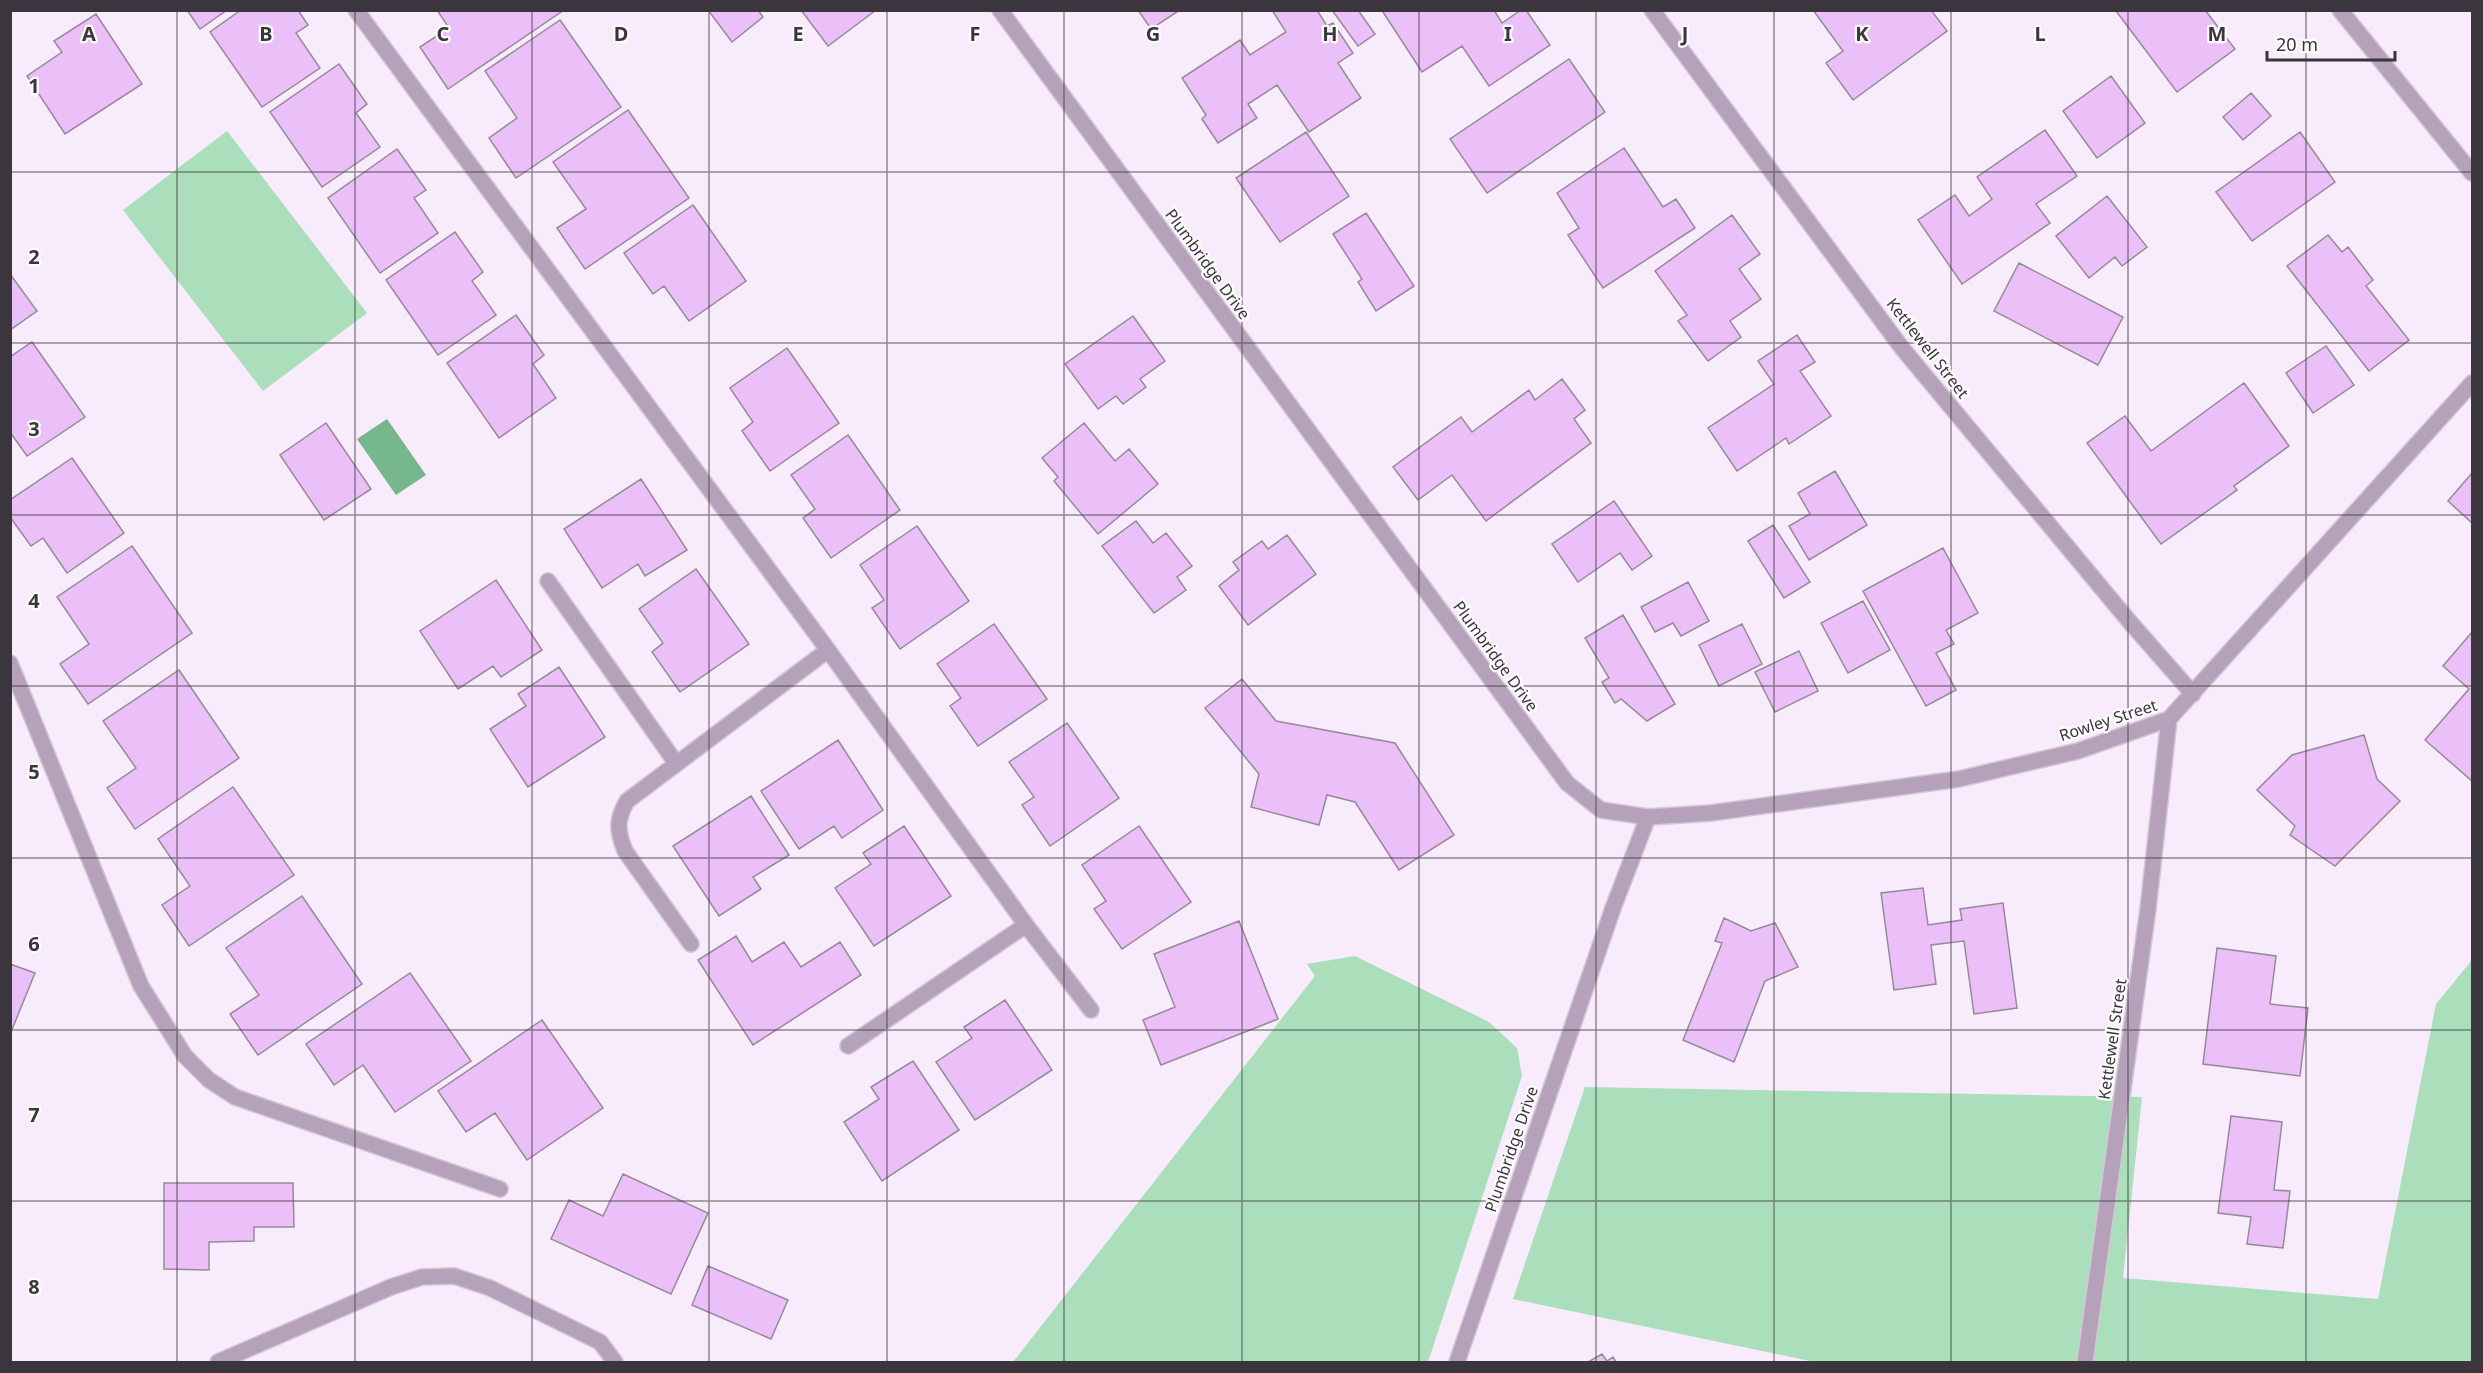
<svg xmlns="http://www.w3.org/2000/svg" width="2483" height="1373" font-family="'Noto Sans',sans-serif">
<rect width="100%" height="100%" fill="#f8ebfb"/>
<path fill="#abdfbc" d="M227,131l140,182 -104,78 -140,-181z
M1355,956l134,66 28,26 5,28 -94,286h-415l302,-386 -8,-12z
M2472,960v402h-657l-302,-63 72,-212 557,10 -19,181 255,21 58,-295z"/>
<path fill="#76b78d" d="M387,419l39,56 -30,20 -39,-56z"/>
<path fill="#ebbff7" stroke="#968a99" stroke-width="1.5" d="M187,10h40l-27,19z
M241,10h57l10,15 -12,8 24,35 -58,39 -52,-75z
M437,10h127l-116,79 -28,-42 29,-19z
M708,10h50l5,7 -31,25z
M801,10h75l-48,36z
M1138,10h42l-29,19z
M1272,10h45l10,16 6,-3 20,30 -15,10 23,35 -52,34 -32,-47 -29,19 9,14 -39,25 -16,-24 4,-4 -24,-37 58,-38 10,15 36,-23z
M1332,10h26l17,24 -17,12z
M1385,10h109l8,13 19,-13h5l24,35 -61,41 -27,-40 -40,26 -39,-60z
M1813,10h118l16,21 -94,69 -27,-37 17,-12z
M2205,10l30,39 -58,43 -61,-81z
M96,14l46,70 -77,50 -38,-58 35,-24 -8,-11z
M560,20l61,87 -105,71 -27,-40 28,-20 -32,-47z
M1569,59l36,53 -118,81 -37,-54z
M339,64l28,40 -11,9 24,34 -58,40 -52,-75z
M2111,76l34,47 -48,35 -34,-47z
M2251,93l20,23 -28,24 -20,-23z
M628,110l61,88 -104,71 -28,-41 29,-19 -33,-47z
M2045,130l32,46 -41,28 14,19 -88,61 -44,-64 37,-25 14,21 23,-17 -15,-22z
M1306,132l43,64 -69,46 -44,-64z
M2300,132l35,50 -83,59 -36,-49z
M1624,148l39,59 13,-8 19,29 -92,60 -35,-53 11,-7 -22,-35z
M397,149l29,41 -12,8 24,35 -58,40 -52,-75z
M2107,196l40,51 -25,19 -7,-9 -26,21 -33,-42z
M693,205l53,76 -57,40 -25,-35 -11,8 -29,-41z
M1366,213l48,73 -38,25 -18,-29 4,-3 -29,-45z
M1732,215l28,39 -21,15 22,30 -31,22 11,16 -33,24 -30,-40 9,-6 -32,-44z
M455,232l28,40 -11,9 24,34 -58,40 -52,-75z
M2328,235l14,17 6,-5 25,33 -7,6 43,54 -40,31 -82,-105z
M2019,263l104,54 -25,48 -104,-54z
M10,274l27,37 -27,19z
M516,315l28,40 -11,9 23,34 -57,40 -52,-75z
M1133,316l32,45 -25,18 6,8 -23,17 -7,-8 -18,13 -33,-45z
M1797,335l18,27 -15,9 31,45 -42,28 -3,-6 -49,33 -29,-43 66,-44 -16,-23z
M32,342l53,75 -58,39 -17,-24v-75z
M2326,346l28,39 -41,28 -27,-40z
M787,348l52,75 -69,48 -28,-40 11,-9 -23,-34z
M1562,379l23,31 -11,9 17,24 -105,78 -34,-46 -34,25 -25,-33 68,-50 11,15 57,-42 6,10z
M2244,383l45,63 -55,40 3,4 -76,54 -74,-101 38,-27 26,35z
M326,423l45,66 -47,31 -44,-65z
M1084,423l31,38 14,-12 29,35 -60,50 -44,-53 4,-4 -16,-19z
M848,435l52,75 -69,48 -28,-40 12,-9 -24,-34z
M72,458l52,75 -57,40 -24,-35 -12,8 -21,-29v-17z
M1835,471l32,54 -58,35 -20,-34 21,-12 -12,-21z
M2472,473v50l-24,-22z
M641,479l46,71 -42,26 -7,-12 -36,24 -38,-59z
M1614,501l38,55 -20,14 -12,-17 -42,29 -26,-38z
M1136,521l17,22 13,-10 26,33 -15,11 9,13 -32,23 -52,-67z
M1773,525l37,57 -26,16 -36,-57z
M917,526l52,75 -69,48 -28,-41 12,-8 -24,-35z
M1287,535l29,39 -68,51 -29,-39 20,-16 -6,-8 29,-21 6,8z
M132,546l60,87 -104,71 -28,-40 29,-20 -32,-47z
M1943,548l35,65 -32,17 8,14 -18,9 20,37 -30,16 -63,-115z
M696,569l53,75 -69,48 -28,-40 11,-9 -24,-34z
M496,580l46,70 -41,27 -8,-11 -35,23 -38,-58z
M1688,582l21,39 -28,15 -8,-13 -18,9 -14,-25z
M1863,601l27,49 -42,23 -27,-50z
M1623,615l52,89 -28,17 -26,-22 -6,4 -13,-21 7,-4 -24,-40z
M994,624l53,75 -69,47 -28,-40 11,-8 -24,-34z
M1742,624l20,40 -43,22 -20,-41z
M2472,632v149l-47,-41 44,-51 -26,-23z
M1799,651l19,40 -43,21 -20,-40z
M559,667l46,70 -77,50 -38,-58 36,-23 -8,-12z
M179,670l60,88 -104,71 -28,-41 29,-20 -33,-47z
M1242,679l34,42 119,22 59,92 -55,35 -44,-68 -28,-7 -8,30 -68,-18 8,-33 -54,-66z
M1067,723l52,75 -69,48 -28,-41 12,-8 -25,-35z
M2364,735l13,44 23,22 -65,65 -45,-31 5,-9 -38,-36 35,-35z
M838,740l45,70 -41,28 -8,-12 -35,23 -38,-58z
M233,787l61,88 -105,71 -27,-41 28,-19 -32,-47z
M751,796l38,59 -36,22 8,12 -42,27 -46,-70z
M904,826l47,70 -77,50 -39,-58 36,-24 -8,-11z
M1139,826l52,76 -69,47 -28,-40 12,-8 -24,-36z
M1923,888l5,37 34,-5 -2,-11 43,-6 14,105 -43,6 -10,-73 -33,4 5,39 -42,6 -13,-97z
M302,896l60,88 -104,71 -28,-41 29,-19 -33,-47z
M1724,918l27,13 24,-8 23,44 -33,14 -31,81 -51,-22 39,-97 -7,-2z
M1239,921l39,98 -117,46 -18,-45 32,-13 -21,-53z
M736,936l16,26 32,-20 17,25 39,-25 21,33 -108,70 -55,-85z
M2217,948l59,8 -6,48 38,4 -8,68 -97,-12z
M10,964l25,9 -24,59h-1z
M410,973l61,88 -76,51 -32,-47 -29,20 -28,-41z
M1005,1000l47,70 -77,50 -39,-58 36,-24 -8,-11z
M542,1020l61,88 -76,52 -32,-47 -29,19 -28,-41z
M913,1061l46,69 -77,51 -38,-59 35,-23 -8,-12z
M2231,1116l51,6 -8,68 16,1 -7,57 -36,-4 4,-27 -33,-4z
M623,1174l85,39 -37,81 -120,-55 18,-39 34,16z
M164,1183h129l1,44h-40v14l-45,1v28l-45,-1z
M708,1266l80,34 -17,39 -79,-34z
M1602,1354l5,7 6,-4 3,5h-28z"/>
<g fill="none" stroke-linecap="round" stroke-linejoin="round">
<defs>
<path id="minor" d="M356,10l472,640 198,275 65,85
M1000,10l567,773 34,27 47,7 63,-4 248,-34 119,-28 91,-32 303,-336
M1652,10l250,338 227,273 64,73
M2340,10l132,163
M548,581l128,182
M10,663l131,323 44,70 24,24 26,17 265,92
M691,944l-66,-93c-8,-20 -9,-31 2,-50l201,-151
M848,1046l178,-121
M218,1362l173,-75 31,-10 32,-1 36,12 110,54 15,20
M1457,1362l156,-454 35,-91
M2085,1362l63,-453 21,-190"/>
</defs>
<use href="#minor" stroke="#d2c7d5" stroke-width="18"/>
<use href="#minor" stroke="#b5a2ba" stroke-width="15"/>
</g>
<path fill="none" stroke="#3b363d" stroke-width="1.5" stroke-opacity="0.55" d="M177,10v1352M355,10v1352M532,10v1352M709,10v1352M887,10v1352M1064,10v1352M1242,10v1352M1419,10v1352M1596,10v1352M1774,10v1352M1951,10v1352M2128,10v1352M2306,10v1352M10,172h2462M10,343h2462M10,515h2462M10,686h2462M10,858h2462M10,1030h2462M10,1201h2462"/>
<g text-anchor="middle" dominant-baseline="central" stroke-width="4.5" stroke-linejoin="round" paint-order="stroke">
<g font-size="16" fill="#3b363d" stroke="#fdfdfd">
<text transform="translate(1208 264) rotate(54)">Plumbridge Drive</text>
<text transform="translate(1928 348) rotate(52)">Kettlewell Street</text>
<text transform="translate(1496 656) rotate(54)">Plumbridge Drive</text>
<text transform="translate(2108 720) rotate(-18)">Rowley Street</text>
<text transform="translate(2112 1039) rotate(-82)">Kettlewell Street</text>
<text transform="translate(1511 1149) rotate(-71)">Plumbridge Drive</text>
</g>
</g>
<g font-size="20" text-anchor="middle" font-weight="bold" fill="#3b363d" stroke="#fdfdfd" stroke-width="4.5" stroke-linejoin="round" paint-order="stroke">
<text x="89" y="41">A</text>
<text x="266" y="41">B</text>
<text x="443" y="41">C</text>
<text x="621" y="41">D</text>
<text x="798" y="41">E</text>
<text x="975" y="41">F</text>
<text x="1153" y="41">G</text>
<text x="1330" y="41">H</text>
<text x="1508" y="41">I</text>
<text x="1685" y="41">J</text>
<text x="1862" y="41">K</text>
<text x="2040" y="41">L</text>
<text x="2217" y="41">M</text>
<text x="34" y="93">1</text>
<text x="34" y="264">2</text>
<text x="34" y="436">3</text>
<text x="34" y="608">4</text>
<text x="34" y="779">5</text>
<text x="34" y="951">6</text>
<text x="34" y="1122">7</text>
<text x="34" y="1294">8</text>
</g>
<rect width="2483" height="1373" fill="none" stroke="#3b363d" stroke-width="24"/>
<path d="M2267 51v9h128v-9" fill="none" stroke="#3b363d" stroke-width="3"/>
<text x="2276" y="51" font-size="18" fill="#3b363d" stroke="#fdfdfd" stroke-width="4.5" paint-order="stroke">20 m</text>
</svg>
